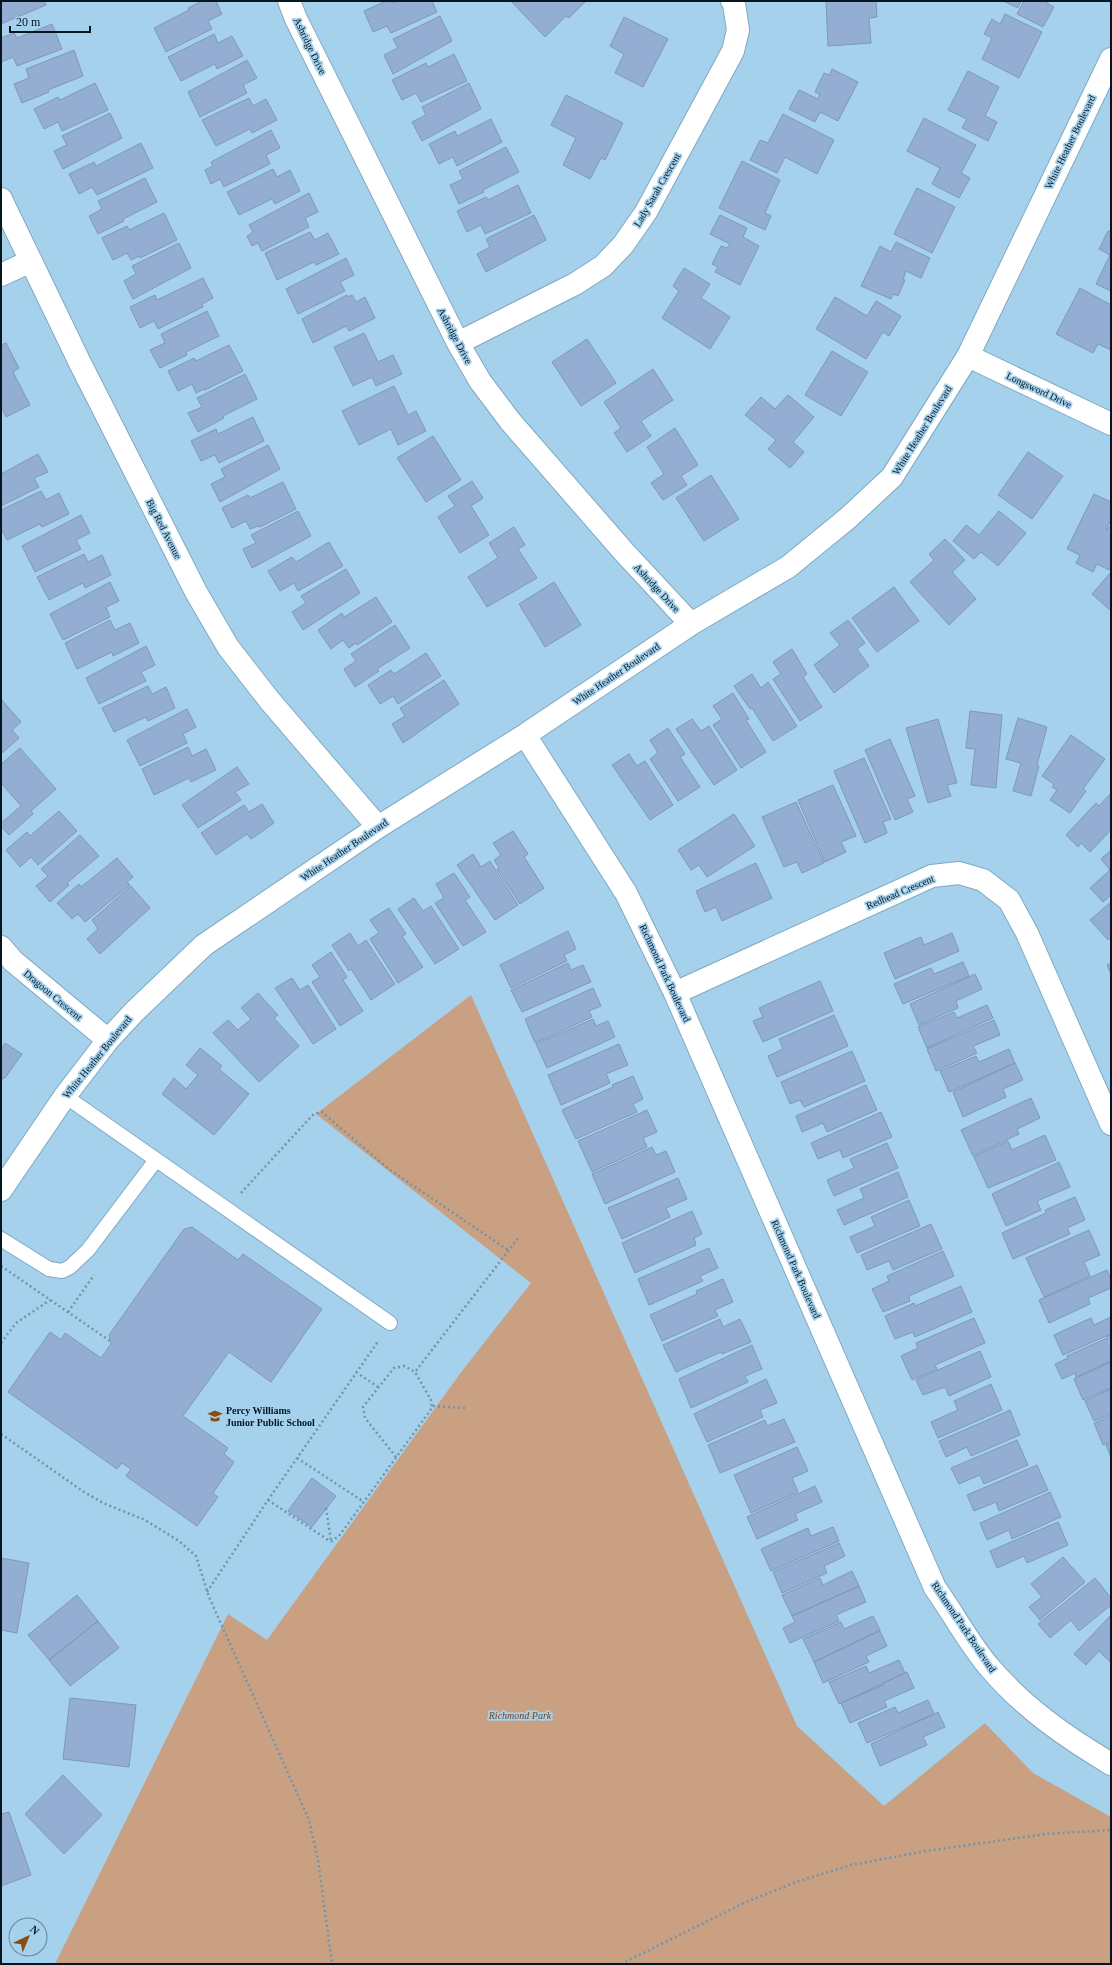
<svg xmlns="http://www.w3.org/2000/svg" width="1112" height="1965" font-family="Georgia,serif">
<rect width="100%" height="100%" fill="#a5d1ec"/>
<path fill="#caa083" d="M471,995l326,731 87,80 101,-83 48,50 78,44 -1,147h-1055l173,-350 39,26 195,-269 69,-88 -215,-169z"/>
<path fill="#93aed2" stroke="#7e98bb" d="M1,1h43l2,4 -45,19z
M202,1h14l6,13 -14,7 4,8 -46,23 -12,-24 35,-18 -1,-2z
M386,1h5l1,2 5,-2h35l5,11 -46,21 -4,-7 -14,6 -9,-21z
M511,1h75l-17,17 -3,-2 -21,21z
M826,1h50l1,16 -8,1 2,25 -43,3z
M1003,1h18l-3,7z
M1024,1h24l-1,2 7,4 -11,20 -26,-13z
M1005,14l37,18 -23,46 -37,-19 10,-21 -8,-4 8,-15 8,5z
M440,16l12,25 -59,33 -9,-19 14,-7 -5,-9z
M624,17l44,22 -25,48 -28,-14 9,-19 -14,-8z
M52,24l10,25 -45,17 -4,-9 -12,5v-24l13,-5 3,5z
M214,34l4,9 14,-7 11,20 -26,13 -2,-5 -34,17 -13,-24z
M74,50l9,26 -35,14 1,2 -27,11 -8,-19 15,-6 -3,-9z
M454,54l13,27 -46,21 -5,-9 -14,7 -10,-20 34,-17 2,4z
M247,60l10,18 -14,7 4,8 -47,24 -12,-25z
M832,69l26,13 -20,39 -18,-9 -5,10 -26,-13 10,-19 19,9 2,-5 -5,-2 9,-19 6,2z
M968,71l31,16 -14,29 12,6 -9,19 -26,-13 5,-9 -19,-9z
M95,83l13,27 -46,21 -4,-9 -14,7 -10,-20 24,-12 2,3z
M469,83l12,26 -59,32 -10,-19 14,-7 -4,-8z
M566,95l57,28 -18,37 -4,-2 -11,21 -27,-14 13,-27 -25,-13z
M249,98l4,8 13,-7 11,21 -25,13 -2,-4 -34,17 -14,-26z
M110,113l12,25 -59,31 -9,-18 13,-6 -5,-9z
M783,114l51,26 -17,34 -32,-17 -8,16 -27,-13 10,-20 8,3z
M924,118l52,27 -15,28 9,5 -11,20 -27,-14 8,-16 -33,-17z
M491,119l11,23 -45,24 -4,-9 -14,7 -10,-20 26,-13 2,5z
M271,130l9,18 -14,7 4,9 -46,23 -4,-8 -9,5 -6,-14 8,-4 -2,-4z
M141,143l12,25 -56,27 -5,-8 -13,7 -10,-20 25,-12 2,4z
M506,147l13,25 -36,18 1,2 -25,12 -9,-19 13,-6 -4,-8z
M742,161l38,19 -15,33 6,3 -6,14 -46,-22z
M273,169l4,8 13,-7 10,21 -25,13 -3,-5 -33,16 -12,-23z
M145,178l12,24 -34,17 1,2 -26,13 -9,-18 13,-7 -4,-8z
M518,185l13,28 -46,21 -4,-9 -14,7 -10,-21 29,-14 2,3z
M917,188l38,19 -23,46 -38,-19z
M309,193l9,19 -13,6 4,9 -47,24 -4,-8 -6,3 -5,-10 6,-4 -4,-7z
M164,213l13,27 -37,18 -1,-2 -8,4 -4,-7 -14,7 -11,-22 25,-12 2,4z
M534,215l12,25 -60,32 -9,-18 13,-7 -4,-8z
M720,215l27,13 -4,9 16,9 -19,39 -25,-13 3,-5 -6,-3 9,-18 6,2 3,-4 -20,-10z
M1108,231l3,1v59l-15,-7 14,-29 -11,-6z
M310,232l5,8 13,-7 11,21 -23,11 -2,-3 -37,18 -12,-27z
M896,242l34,16 -9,20 -15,-7 -3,9h2l-7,16 -5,-2 -2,5 -30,-13 19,-40 11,6z
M179,243l12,25 -58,31 -9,-18 12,-7 -4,-8z
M346,258l8,17 -14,7 5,9 -47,23 -12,-25z
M684,268l26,16 -9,14 29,19 -20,32 -48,-31 17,-27 -6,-5z
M203,278l10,20 -11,6 1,3 -45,22 -4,-8 -14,7 -10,-21 25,-12 2,5z
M1080,288l31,17v45l-13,-6 -5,9 -37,-19z
M347,295l1,2 4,-2 4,7 9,-5 10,21 -26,13 -3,-5 -33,17 -11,-24z
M835,297l32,19 9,-15 25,15 -12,20 -6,-4 -17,27 -50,-30z
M207,311l12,25 -33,16 1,3 -27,13 -10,-18 15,-7 -4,-9z
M364,333l14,29 15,-7 9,19 -26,12 -4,-9 -19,9 -19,-39z
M587,339l29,44 -35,23 -29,-44z
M6,343l13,25 -6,4 17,33 -24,12 -5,-11v-61z
M229,345l14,26 -38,19 -1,-1 -8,4 -4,-9 -14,7 -10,-20 26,-13 2,3z
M832,351l36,21 -27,44 -36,-21z
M653,369l20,31 -32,21 10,15 -24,16 -13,-19 7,-5 -17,-26z
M245,374l12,25 -34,17 1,2 -26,14 -10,-19 14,-6 -5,-9z
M394,386l14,29 8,-4 10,20 -28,14 -7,-16 -32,16 -17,-34z
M788,395l26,22 -21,25 11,10 -14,16 -22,-19 8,-9 -31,-25 16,-18 14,12z
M253,417l11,24 -45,22 -4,-8 -14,6 -10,-20 25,-12 2,5z
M675,428l23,37 -17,11 6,9 -24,15 -12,-17 13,-9 -17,-27z
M433,436l28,44 -35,22 -29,-44z
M268,445l12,24 -60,33 -9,-18 14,-7 -4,-8z
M1028,452l35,24 -31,43 -34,-24z
M38,454l10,18 -14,6 5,9 -38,19v-32z
M711,475l28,44 -35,22 -28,-43z
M472,481l11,17 -12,8 18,29 -29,18 -22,-36 17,-11 -7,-10z
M283,482l13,27 -36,18 -2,-1 -8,3 -4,-8 -14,7 -10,-20 26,-13 2,3z
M41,491l5,9 13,-7 10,21 -27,13 -2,-3 -33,16 -6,-12v-18z
M1094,494l17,8v18l-5,10 5,-4v40l-2,4 -12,-6 -4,8 -17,-9 4,-8 -13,-6z
M298,511l13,25 -59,32 -9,-19 13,-6 -5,-8z
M999,511l27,22 -28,33 -17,-14 -7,7 -21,-18 13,-16 13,10z
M81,515l9,18 -14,7 5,9 -46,23 -13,-26z
M514,527l11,18 -7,4 19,29 -50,29 -19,-30 30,-19 -9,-15z
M945,539l20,21 -13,12 24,27 -27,26 -39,-43 24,-22 -5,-6z
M329,542l14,24 -45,25 -4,-8 -14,8 -12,-20 24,-14 4,5z
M84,554l4,8 14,-7 9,20 -26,13 -2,-5 -34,17 -12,-23z
M346,569l14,24 -57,37 -11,-18 14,-9 -5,-7z
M1111,572v39l-19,-17z
M110,582l9,19 -13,6 4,10 -47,23 -13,-26z
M554,582l27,43 -36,22 -26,-43z
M894,587l25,34 -42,31 -25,-34z
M376,597l16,25 -35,23 -1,-2 -7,5 -6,-8 -12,9 -13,-19 24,-17 2,4z
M110,620l5,10 15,-7 9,20 -26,13 -1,-4 -35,17 -12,-26z
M848,620l17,23 -8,6 12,17 -35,27 -20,-28 26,-20 -10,-12z
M395,625l15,23 -33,21 2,2 -24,16 -11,-18 12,-8 -5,-7z
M146,646l9,19 -14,7 5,9 -47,23 -13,-26z
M792,649l15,25 -4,3 19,30 -22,14 -27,-42 8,-5 -8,-12z
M426,653l15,23 -43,28 -5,-8 -13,8 -12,-19 23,-15 3,4z
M752,674l9,14 7,-6 29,44 -24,15 -21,-33 -2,1 -16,-23z
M444,680l15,24 -56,39 -11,-19 13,-8 -5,-8z
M148,686l4,8 14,-7 9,21 -27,13 -2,-4 -32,15 -12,-24z
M733,693l16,26 -3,1 20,32 -25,16 -28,-43 9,-6 -9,-13z
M1,699l20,23 -9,8 7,8 -18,16z
M187,709l9,18 -13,7 4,9 -47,23 -13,-26z
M970,711l32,4 -6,73 -25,-3 4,-36 -9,-1z
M1018,718l29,9 -10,38 2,1 -8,30 -18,-5 8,-28 -15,-4z
M692,719l9,12 8,-5 28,44 -23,15 -38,-56z
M938,719l19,64 -10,2 4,11 -23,7 -22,-75z
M668,728l17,26 -5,3 20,30 -22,14 -28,-42 8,-6 -8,-13z
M1071,735l34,24 -22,30 3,2 -16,22 -20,-13 7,-10 -5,-3 2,-3 -12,-8z
M890,739l25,57 -8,3 6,13 -18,8 -30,-70z
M188,747l4,9 14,-7 10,21 -25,12 -2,-4 -35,17 -12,-26z
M20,748l36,41 -25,22 2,3 -24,21 -8,-9v-3l20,-17 -20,-23v-19z
M629,754l8,12 8,-5 28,44 -23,15 -38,-55z
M864,758l27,61 -8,3 4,11 -22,10 -31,-72z
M237,767l12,17 -14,8 6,8 -43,28 -16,-23z
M833,785l23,51 -15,6 5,10 -21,10 -27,-62z
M1111,793v37l-21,22 -9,-9 -3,4 -12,-12 30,-32 3,3z
M796,802l28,61 -22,10 -5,-11 -13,5 -22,-50z
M262,804l12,19 -23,16 -4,-5 -31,21 -15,-22 43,-28 5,7z
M59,811l18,20 -39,34 -7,-8 -11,10 -14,-17 21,-18 3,4z
M734,814l21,32 -48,31 -8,-12 -8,5 -13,-20z
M513,831l15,23 -4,3 20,31 -24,16 -23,-35 2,-1 -5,-8 7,-5 -8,-12z
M80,835l19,21 -32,27 2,2 -19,17 -14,-16 12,-10 -7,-7z
M1111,850v45l-8,7 -13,-14 20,-18 -9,-11z
M473,854l8,13 9,-6 28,44 -23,15 -38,-55z
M117,858l16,19 -6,5 3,3 -45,37 -7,-8 -6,5 -15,-16 22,-19 2,3z
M756,863l16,35 -50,23 -6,-14 -11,5 -9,-21z
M454,873l16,24 -5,3 21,32 -23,14 -28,-43 9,-5 -8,-14z
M131,886l19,22 -50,46 -13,-15 11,-10 -6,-9z
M414,898l9,13 8,-5 28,43 -24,15 -37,-55z
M1111,902v35l-3,3 -18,-20z
M389,908l17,26 -4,2 21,31 -25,16 -28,-44 9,-6 -9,-13z
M568,931l8,18 -12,6 3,6 -56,27 -11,-23z
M350,933l8,13 8,-6 29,44 -24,16 -20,-31 -2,2 -17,-26z
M952,933l7,18 -64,28 -11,-26 37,-16 3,8z
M331,952l16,25 -4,3 20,31 -23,15 -28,-44 8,-5 -8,-12z
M963,962l6,14 -66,28 -9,-20 37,-16 3,6z
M568,963l3,7 12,-5 8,17 -69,30 -11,-22z
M1111,963v11l-4,-9z
M975,974l7,15 -26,12 2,7 -39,17 -9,-21z
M292,978l8,12 8,-5 28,44 -23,15 -38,-56z
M820,981l13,30 -70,31 -10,-21 10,-4 -4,-9z
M593,988l8,18 -12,5 3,6 -57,26 -10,-24z
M258,993l20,22 -4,3 25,28 -40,36 -46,-49 15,-13 10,10 13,-11 -10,-11z
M987,1005l6,13 -66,30 -9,-21 36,-15 3,6z
M834,1015l14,31 -71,31 -9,-21 15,-7 -4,-10z
M593,1019l3,7 12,-5 7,16 -68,31 -11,-24z
M994,1020l6,15 -27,11 4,7 -41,18 -9,-22z
M5,1043l17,11 -17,24 -1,-1 -3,4v-32z
M619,1044l9,21 -22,9 4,9 -49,22 -13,-30z
M200,1048l22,18 -3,3 30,25 -35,41 -52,-41 12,-16 12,11 12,-14 -12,-10z
M1009,1049l6,14 -66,29 -9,-21 36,-15 3,6z
M852,1051l13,30 -61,26 -4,-7 -10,4 -9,-22z
M1015,1063l8,17 -20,9 3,8 -43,20 -10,-25z
M633,1076l10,23 -10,5 4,8 -61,27 -14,-29 51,-23 -1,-2z
M866,1085l11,25 -50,22 -4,-9 -21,9 -6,-16z
M1031,1098l9,20 -23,11 2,5 -46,22 -12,-26z
M647,1110l10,22 -14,6 4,9 -55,25 -14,-31z
M881,1112l11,25 -49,21 -3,-8 -22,9 -7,-16z
M1045,1135l11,25 -68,28 -14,-31 34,-16 4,9z
M887,1143l11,25 -64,28 -7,-16 27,-12 -4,-9z
M652,1147l4,8 10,-4 9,21 -70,32 -13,-30z
M1059,1162l11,25 -33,14 4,9 -35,16 -14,-32z
M898,1172l10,25 -64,28 -7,-15 27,-12 -4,-9z
M678,1178l9,21 -21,9 4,9 -48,22 -14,-31z
M1075,1197l10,23 -18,8 3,6 -57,25 -11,-26 44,-20 -1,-3z
M909,1200l11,26 -63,27 -7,-16 25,-11 -4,-9z
M692,1211l10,23 -8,4 2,7 -61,28 -13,-30z
M931,1224l11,25 -49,21 -4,-9 -22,9 -6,-15z
M192,1227l46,33 5,-6 79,55 -51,73 -42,-30 -46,64 45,32 -4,6 10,8 -21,31 5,4 -21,29 -71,-50 5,-7 -9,-6 -5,6 -109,-77 42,-60 11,8 4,-7 36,25 10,-14 -2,-9 75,-106z
M1089,1230l11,25 -16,7 6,14 -46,21 -18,-39z
M709,1248l9,20 -18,8 3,5 -54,24 -11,-26z
M943,1251l11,25 -45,20 1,5 -27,11 -11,-23 17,-8 -2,-5z
M1107,1270l4,9v9l-23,10 2,6 -41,19 -10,-23z
M723,1279l10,23 -18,8 3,6 -56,25 -12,-26 47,-21 -1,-3z
M961,1286l11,26 -57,25 -2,-5 -18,7 -10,-23 29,-13 1,3z
M1111,1317v17l-48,21 -9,-20 37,-17 3,7z
M974,1318l11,25 -50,22 2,4 -25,11 -11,-24 17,-8 -2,-5z
M720,1319l3,8 17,-8 11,23 -29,12 -1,-2 -45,20 -13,-27z
M1111,1334v27l-35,16 -1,-4 -13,6 -7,-15 13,-6 -1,-2 40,-18v-2z
M752,1345l10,24 -17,7 3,6 -57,26 -12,-29z
M980,1351l11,26 -42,19 -4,-9 -22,8 -7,-15z
M1111,1362v26l-28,12 -9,-21z
M766,1379l11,24 -17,7 3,7 -56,25 -13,-28z
M991,1384l11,26 -64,28 -7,-16 27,-12 -4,-9z
M1111,1389v25l-17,7 -9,-20z
M1010,1410l10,25 -49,21 -4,-9 -21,10 -7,-16z
M1111,1416v25l-8,4 -9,-22z
M784,1419l11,23 -75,31 -12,-28 57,-25 2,6z
M1017,1440l11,25 -44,19 -4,-9 -21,9 -8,-16z
M1111,1443v14l-5,-12z
M797,1447l11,24 -16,7 6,14 -47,21 -17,-38z
M1037,1465l11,25 -49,21 -3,-9 -22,9 -7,-16z
M312,1478l24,18 -24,31 -24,-16z
M815,1486l7,16 -27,12 3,6 -41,19 -10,-22z
M1050,1492l11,25 -49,22 -3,-9 -22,10 -7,-17z
M1058,1522l10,23 -41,18 -3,-7 -27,12 -7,-17z
M833,1527l6,14 -68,30 -10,-22 47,-21 3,8z
M839,1543l6,13 -21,10 3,7 -45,20 -9,-21z
M1063,1557l22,25 -45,38 -11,-13 13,-10 -11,-13z
M1,1558l28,5 -12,70 -16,-3z
M852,1571l7,15 -67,30 -10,-21 38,-17 3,7z
M1095,1578l16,20v7l-32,26 -8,-11 -21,18 -12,-14z
M859,1586l7,16 -30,13 3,6 -49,22 -7,-15 12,-6 -3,-6z
M77,1595l21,26 -49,39 -21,-25z
M1111,1615v48l-12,-12 -13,14 -12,-11z
M873,1616l7,14 -66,32 -11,-23 38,-17 3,7z
M98,1621l21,27 -49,38 -21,-26z
M880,1631l7,15 -21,10 3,6 -46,21 -9,-21z
M899,1660l6,13 -22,10 1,2 -45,19 -10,-22 37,-16 3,7z
M907,1672l7,16 -30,13 3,6 -37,16 -9,-20z
M70,1698l66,7 -7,62 -66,-8z
M928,1700l6,14 -67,29 -9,-20 37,-16 3,6z
M938,1712l7,15 -22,10 4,8 -47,21 -9,-22z
M63,1775l39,40 -38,39 -39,-40z
M9,1812l22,63 -30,11v-72z"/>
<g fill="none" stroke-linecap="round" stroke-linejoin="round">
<defs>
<path id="service" d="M65,1096l325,227
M1,1239l48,30 13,2 8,-4 18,-17 68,-90"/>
<path id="minor" d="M289,1l7,18 162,324 22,38 30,40 114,131 67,72
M1,199l79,164 116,229 32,55 42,54 108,126
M1,275l30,-14
M458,343l117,-59 28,-18 20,-21 23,-33 87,-161 5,-21 -4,-26 -2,-3
M968,356l143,68
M1,947l12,14 95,79
M675,993l257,-117 27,-3 24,7 26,20 18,33 84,191"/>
<path id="tertiary" d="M525,735l101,158 49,100 260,595c18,25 35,57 55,80 34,40 76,69 121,96
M1,1190l64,-94 43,-56 26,-28 70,-67 174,-118 147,-92 166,-111 97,-57 60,-49 44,-41 76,-121 143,-297"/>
</defs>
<use href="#service" stroke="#7ea9c3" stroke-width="16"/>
<use href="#minor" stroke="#7ea9c3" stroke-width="24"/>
<use href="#tertiary" stroke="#7ea9c3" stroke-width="24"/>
<path stroke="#7194aa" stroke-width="2.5" stroke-dasharray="2 3" stroke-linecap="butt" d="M241,1193l67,-73 6,-6 8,-2 68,58 118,80
M1,1266l109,75
M68,1312l26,-37
M1,1343l15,-20 34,-23
M356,1372l22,15
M433,1406l34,2
M1,1434l83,58 19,11 42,17 34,21 17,15 13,41 100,223 9,40 14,104
M396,1457l-31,-39 -2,-11 31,-39 10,-2 11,6
M297,1458l67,44
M268,1500l60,40 4,1 7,-5 93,-128 -1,-8 -16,-28 104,-135
M326,1508l5,33
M207,1592l61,-92 111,-160
M621,1964l123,-61 52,-21 55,-17 75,-14 120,-17 65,-4"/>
<use href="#service" stroke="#fff" stroke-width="14"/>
<use href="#minor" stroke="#fff" stroke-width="22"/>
<use href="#tertiary" stroke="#fff" stroke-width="22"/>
</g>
<defs>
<symbol id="school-bare" viewBox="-9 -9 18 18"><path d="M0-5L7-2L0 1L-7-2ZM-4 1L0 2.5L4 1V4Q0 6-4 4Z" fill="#8b4b13" stroke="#a5d1ec" stroke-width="2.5" paint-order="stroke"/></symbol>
</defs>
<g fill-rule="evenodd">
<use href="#school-bare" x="205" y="1406" width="20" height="20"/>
</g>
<g text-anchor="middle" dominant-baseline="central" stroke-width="3.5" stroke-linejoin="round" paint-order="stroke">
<g font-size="10" fill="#061620" stroke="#a5d1ec">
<text transform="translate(310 46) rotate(64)">Ashridge Drive</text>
<text transform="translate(1070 142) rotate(-64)">White Heather Boulevard</text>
<text transform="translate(657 190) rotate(-60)">Lady Sarah Crescent</text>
<text transform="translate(455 336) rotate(62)">Ashridge Drive</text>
<text transform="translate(1039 390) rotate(25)">Longsword Drive</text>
<text transform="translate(922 430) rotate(-58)">White Heather Boulevard</text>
<text transform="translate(164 529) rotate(63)">Big Red Avenue</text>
<text transform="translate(657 588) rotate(47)">Ashridge Drive</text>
<text transform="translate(616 674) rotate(-34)">White Heather Boulevard</text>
<text transform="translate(344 850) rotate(-34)">White Heather Boulevard</text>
<text transform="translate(900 892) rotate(-23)">Redhead Crescent</text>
<text transform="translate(665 973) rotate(65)">Richmond Park Boulevard</text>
<text transform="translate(53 995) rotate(40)">Dragoon Crescent</text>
<text transform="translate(97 1057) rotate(-51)">White Heather Boulevard</text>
<text transform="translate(796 1269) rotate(66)">Richmond Park Boulevard</text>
<text transform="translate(964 1627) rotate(56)">Richmond Park Boulevard</text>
</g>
<g font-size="10" font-weight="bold" fill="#061620" stroke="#a5d1ec" text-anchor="start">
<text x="226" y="1410">Percy Williams<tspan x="226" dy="12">Junior Public School</tspan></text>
</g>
<g font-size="10" font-style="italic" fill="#734117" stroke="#a5d1ec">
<text x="520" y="1715">Richmond Park</text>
</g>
</g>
<rect width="1112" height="1965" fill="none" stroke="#061620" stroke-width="4"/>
<g transform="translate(28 1937) rotate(44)"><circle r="19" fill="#a5d1ec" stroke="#65869a"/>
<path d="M0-3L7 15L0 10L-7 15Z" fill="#8b4b13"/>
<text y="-6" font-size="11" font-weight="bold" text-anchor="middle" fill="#061620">N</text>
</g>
<path d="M10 26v6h80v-6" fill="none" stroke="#061620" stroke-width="2"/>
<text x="16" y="26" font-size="12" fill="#061620" stroke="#a5d1ec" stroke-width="3" paint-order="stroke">20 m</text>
</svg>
